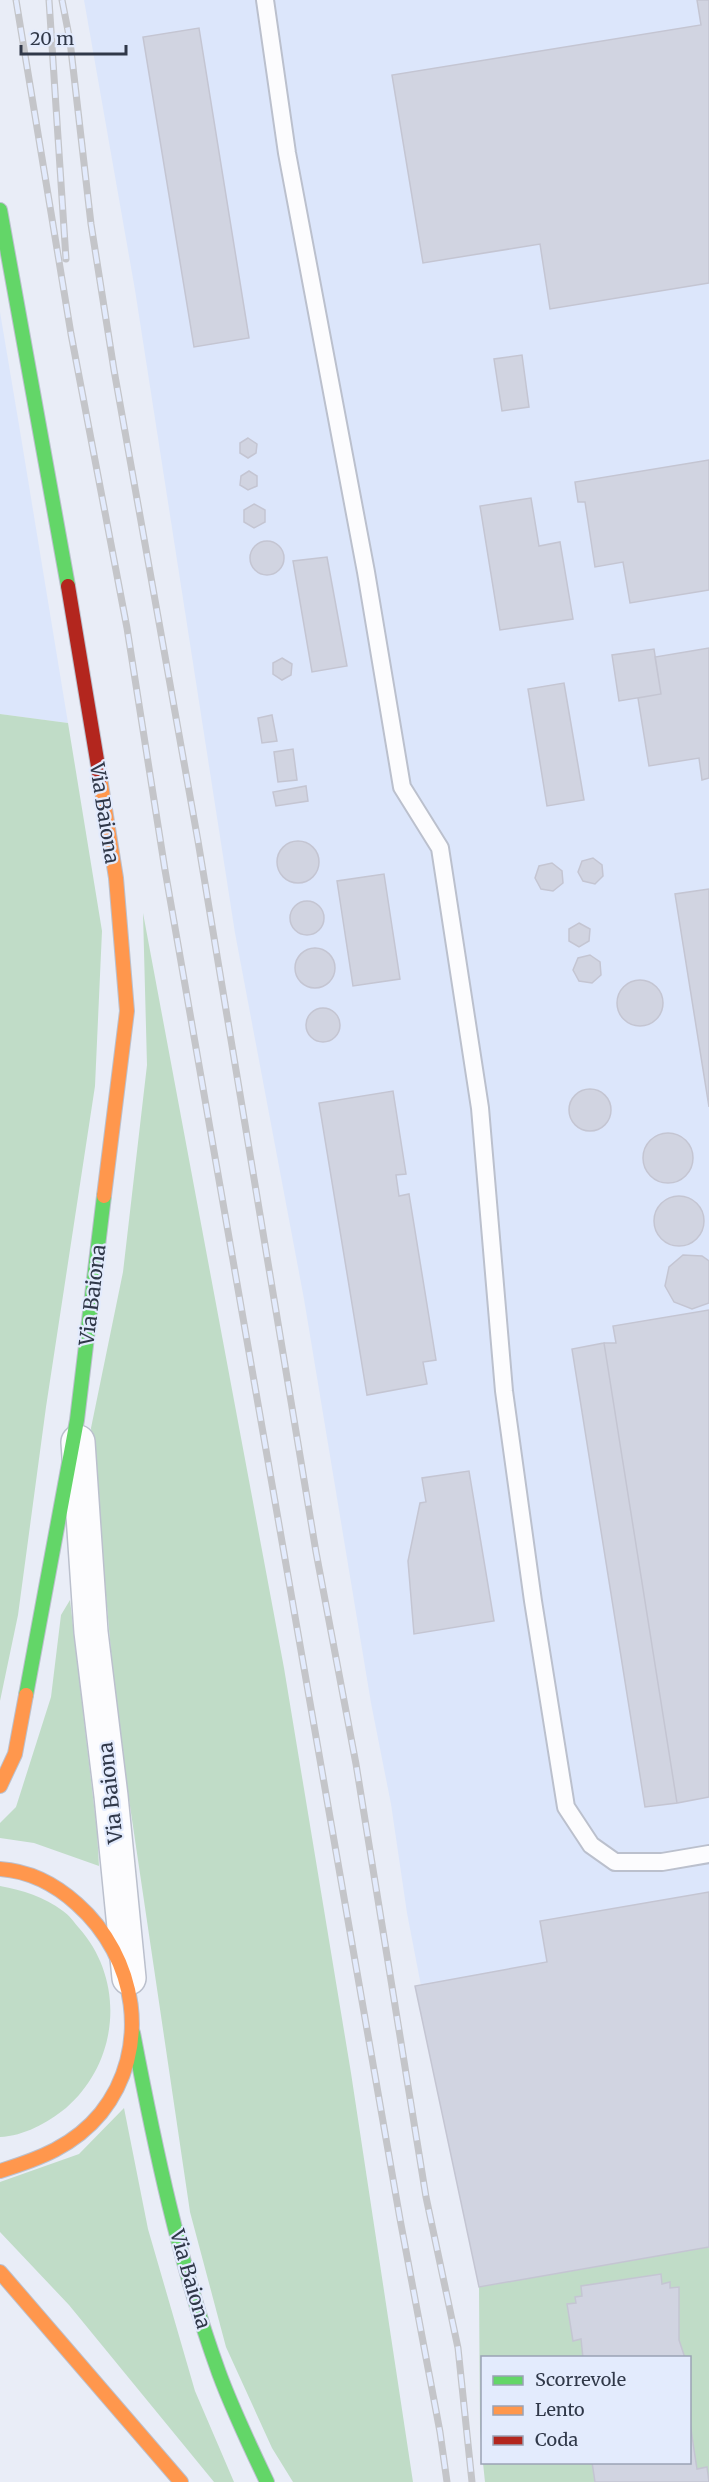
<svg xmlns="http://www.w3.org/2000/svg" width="709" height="2482" font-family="Merriweather,serif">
<rect width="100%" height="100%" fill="#e9edf7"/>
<path fill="#dce6fb" d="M84,0h625v2247l-230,40 -72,-374 -16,-109 -20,-101 -67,-404 -69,-366 -100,-643z
M0,312l21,125 47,286 -68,-9z"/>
<path fill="#c0dcc7" d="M0,714l68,9 34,208 -7,155 -49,321 -28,208 -18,86z
M143,913l141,755 67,405 62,409h-120l-21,-34 -46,-101 -36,-135 -73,-494 -26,-290 32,-156 24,-207z
M70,1600l27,231 2,35 -65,-23 -34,-5v-15l16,-16 35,-110 10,-82z
M0,1886c23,4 44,11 63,25 6,4 11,11 16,17 47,53 40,134 -13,180 -19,15 -42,28 -66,29z
M124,2108l24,121 47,162 39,91h-20l-145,-177 -69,-73v-50l79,-28z
M709,2247v235h-224l-2,-19 207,-1v-104h-208v98l-2,-27 -1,-142z"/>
<path fill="#d1d4e1" stroke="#c4c5d2" stroke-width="1.5" d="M697,0h12v283l-159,26 -10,-65 -117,19 -31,-188 309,-50z
M199,28l50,310 -55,9 -51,-310z
M522,355l7,52 -27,4 -8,-52z
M248,438l9,6 -1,9 -8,5 -8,-5v-10z
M709,460v130l-79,13 -7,-41 -28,5 -10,-65h-7l-3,-20z
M249,471l8,5v10l-9,4 -8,-5 1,-9z
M531,498l8,48 21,-4 13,77 -73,11 -20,-124z
M254,504l11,6v12l-11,6 -10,-6v-12z
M250 558a17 17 0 1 1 34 0a17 17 0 1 1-34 0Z
M327,557l20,109 -35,6 -19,-111z
M709,648v130l-7,2 -3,-22 -50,8 -11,-68 23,-4 -6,-37z
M654,649l7,45 -42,7 -7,-46z
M282,658l10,6 -1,11 -9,5 -9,-6v-11z
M564,683l20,117 -37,6 -19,-117z
M272,715l5,26 -15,2 -4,-25z
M293,749l4,31 -19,2 -4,-30z
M306,786l2,15 -32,5 -3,-14z
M277 862a21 21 0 1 1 42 0a21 21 0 1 1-42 0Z
M593,858l9,7 1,11 -8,8 -12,-3 -5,-9 4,-11z
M552,863l10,8 1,12 -10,8 -12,-2 -6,-11 4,-12z
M384,874l16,105 -47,7 -16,-105z
M709,889v218l-34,-213z
M290 918a17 17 0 1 1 34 0a17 17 0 1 1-34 0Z
M579,923l11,6 -1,12 -10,6 -10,-6v-12z
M295 968a20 20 0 1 1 40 0a20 20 0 1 1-40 0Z
M590,955l10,7 1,13 -9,8 -13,-2 -6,-11 5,-12z
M617 1003a23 23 0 1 1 46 0a23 23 0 1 1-46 0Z
M306 1025a17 17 0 1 1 34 0a17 17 0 1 1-34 0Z
M569 1110a21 21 0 1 1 42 0a21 21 0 1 1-42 0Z
M393,1091l13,83 -10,1 3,21 10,-2 27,166 -13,2 4,22 -60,11 -48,-292z
M643 1158a25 25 0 1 1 50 0a25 25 0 1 1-50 0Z
M654 1221a25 25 0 1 1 50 0a25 25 0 1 1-50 0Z
M683,1255l19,1 7,5v42l-17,6 -18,-7 -9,-16 4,-19z
M709,1310v487l-32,6 -73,-460h12l-3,-17z
M604,1343l73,460 -32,4 -73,-458z
M469,1471l25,150 -80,13 -6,-73 12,-58 6,-1 -4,-24z
M709,1892v355l-230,40 -64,-301 132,-24 -7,-41z
M661,2274l1,10 8,-2v6l9,-1v53l6,18h-102l-2,-19 -8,2 -6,-37 9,-1 -1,-6 7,-1 -1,-10z
M690,2423l7,46 10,-2 2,15h-114l-3,-20h98z"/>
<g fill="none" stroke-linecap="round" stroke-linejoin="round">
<defs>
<path id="lane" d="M265,0l22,153 79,419 36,215 38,61 40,260 24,283 29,210 33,206 25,38 24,17h47l47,-8"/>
<path id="street" d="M78,1442l13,190 20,164 18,182"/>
<path id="fast" d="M0,210l68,376
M26,1695l51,-275 27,-224
M133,2033c22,115 46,230 86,340 14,38 31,73 48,109"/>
<path id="slow" d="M100,778l16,100 11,133 -23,185
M0,1786l15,-32 11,-59
M0,1869c29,2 56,16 77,35 60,53 75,145 24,209 -27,33 -62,46 -101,58
M0,2272l181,210"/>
<path id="jam" d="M68,586l32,192"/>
</defs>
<use href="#lane" stroke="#bbc0cd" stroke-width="20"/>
<use href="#street" stroke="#bbc0cd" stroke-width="36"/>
<use href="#fast" stroke="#bbc0cd" stroke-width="16"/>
<use href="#slow" stroke="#bbc0cd" stroke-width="16"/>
<use href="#jam" stroke="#bbc0cd" stroke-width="16"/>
<use href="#lane" stroke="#fcfcfe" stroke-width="16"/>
<use href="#street" stroke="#fcfcfe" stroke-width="33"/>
<use href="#fast" stroke="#63d668" stroke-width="14"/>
<use href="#slow" stroke="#ff974d" stroke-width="14"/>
<use href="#jam" stroke="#b3261e" stroke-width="14"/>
<defs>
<path id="rail" d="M16,0l55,334 56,294 38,242 235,1349 40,213 7,50
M49,0l17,259
M62,0l8,41 21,183 23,146 84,471 118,711 40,212 70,433 32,151 14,134"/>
</defs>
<use href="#rail" stroke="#c4c5c9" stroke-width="7"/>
<use href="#rail" stroke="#e3ebfd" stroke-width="4.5" stroke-dasharray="14" stroke-linecap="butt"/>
</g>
<g text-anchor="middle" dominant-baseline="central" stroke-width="4.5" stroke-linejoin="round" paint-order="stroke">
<g font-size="20" fill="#303849" stroke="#e3ebfd">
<text transform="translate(105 813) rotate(81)">Via Baiona</text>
<text transform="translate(92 1295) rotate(-83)">Via Baiona</text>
<text transform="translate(110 1793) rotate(-96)">Via Baiona</text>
<text transform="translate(191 2279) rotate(74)">Via Baiona</text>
</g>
</g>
<rect x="481" y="2356" width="210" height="108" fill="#e3ebfd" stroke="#9ba3b5" stroke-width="1.5"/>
<rect x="493" y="2376" width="30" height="9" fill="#63d668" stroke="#9ba3b5" stroke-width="1.5"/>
<text x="535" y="2386" font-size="18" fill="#303849">Scorrevole</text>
<rect x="493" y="2406" width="30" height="9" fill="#ff974d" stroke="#9ba3b5" stroke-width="1.5"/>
<text x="535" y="2416" font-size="18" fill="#303849">Lento</text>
<rect x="493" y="2436" width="30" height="9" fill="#b3261e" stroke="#9ba3b5" stroke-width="1.5"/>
<text x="535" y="2446" font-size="18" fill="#303849">Coda</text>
<path d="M21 45v9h105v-9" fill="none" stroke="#303849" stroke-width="3"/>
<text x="30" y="45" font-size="18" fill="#303849" stroke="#e3ebfd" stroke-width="4.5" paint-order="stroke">20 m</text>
</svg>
